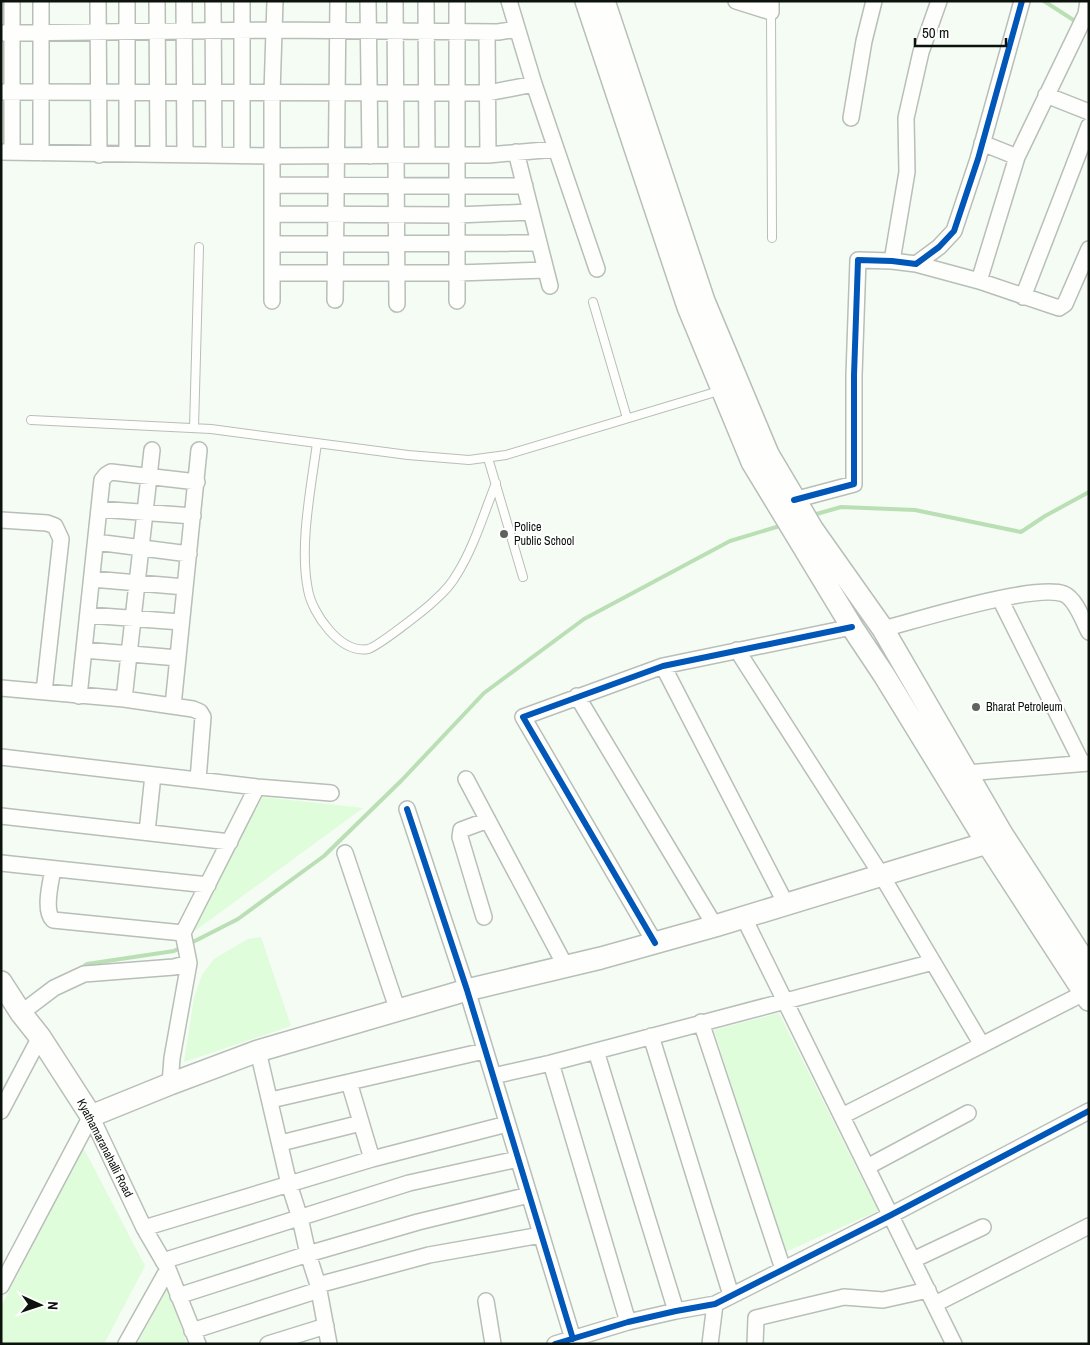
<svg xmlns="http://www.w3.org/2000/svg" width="1090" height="1345" font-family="'Archivo Narrow',sans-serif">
<rect width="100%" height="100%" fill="#f5fcf4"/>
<path fill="#dffcdb" d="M262,797l101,11 -171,125z
M261,937l30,89 -107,36 10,-64 8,-23 12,-16 34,-20z
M779,1013l99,198 -93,41 -71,-222z
M83,1147l62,119 -41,78h-103v-37z
M168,1287l19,57h-50z"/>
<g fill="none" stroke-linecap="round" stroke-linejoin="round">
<path stroke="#badfb5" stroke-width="4" d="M1044,1l34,22
M813,515l28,-8 74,3 106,22 24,-16 44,-24
M189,944l49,-25 86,-63 78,-76 82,-87 100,-74 146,-78 53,-16
M80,969l7,-5 87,-13 8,-4"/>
<defs>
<path id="lane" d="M771,12l1,226
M593,302l34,116
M31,420l180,9 197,26 61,5 37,-5 216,-65
M194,428l5,-181
M317,443c-6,45 -18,103 -9,147 4,23 32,64 60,59 9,-2 58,-40 67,-49 8,-7 17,-17 22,-26 17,-27 27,-61 39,-91
M488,458l35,119"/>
<path id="street" d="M41,1v152
M98,1l1,154
M127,1v153
M157,1l1,153
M184,1l1,154
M213,1l1,154
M368,1l2,155
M395,1l2,303
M426,1l1,154
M509,1l25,83 63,185
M736,1l35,11v-11
M487,32l1,123
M1,33l273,-3 224,2 19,-3
M1,92l487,1 46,-9
M1046,95l43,17
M851,118l13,-77 10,-40
M982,143l35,14
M1,152l272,4 185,-1h30l68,-6
M12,152v-151
M516,152l34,134
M242,156v-155
M273,185l252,1
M273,214l184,1 74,-3
M273,244l266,-1
M892,261l15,-89 -1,-54 15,-66 18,-51
M916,264l63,17 80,27 6,-4 24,-55
M272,273h185l89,-3
M979,281l38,-124 69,-143 2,-13
M1023,297l66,-171
M335,300l3,-299
M272,301v-208l3,-92
M457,301v-300
M794,500l60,-16v-109l4,-115 34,1 24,3 23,-17 15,-16 24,-72 44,-158
M99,509l94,7
M1,520l46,3 8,3 6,13 -17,153
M96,542l93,12
M92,579l93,8
M1000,599l82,164
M88,615l93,7
M883,629c35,-9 152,-46 181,-35 12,5 19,27 25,38
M84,650l94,8
M737,650l145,226 100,169
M663,666l123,238
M1,688l123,11 69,10 7,3 3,5 -5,63
M79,696l23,-216 4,-5 5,-3 86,10
M577,696l138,230
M124,699l28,-249
M173,706l26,-256
M1,757l256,30 74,6
M966,773l123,-10
M466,779l100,188
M407,809l60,181 106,349
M1,816l229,26
M147,832l6,-57
M345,853l53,158
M1,863l207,22
M53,869c-2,13 -10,41 0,51l130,13
M484,917l-24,-80 1,-7 27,-10
M744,918l210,426
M655,943l-132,-226 140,-51 189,-39
M21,1013l33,-25 30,-14 90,-7 15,-4
M701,1022l82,247
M651,1036l80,259
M258,1051l31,133 11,34 8,36 10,31 11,59
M596,1051l80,260
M551,1063l77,259
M493,1076l58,-13 382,-101
M349,1082l23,77
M170,1084l2,-26 17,-95 -6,-30 74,-146
M271,1100l213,-49
M1,1111l39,-74
M91,1116l53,112 24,41 30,75
M842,1116l242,-123
M281,1143l80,-20
M867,1167l101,-54
M144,1228l228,-69 135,-35
M913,1260l70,-33
M163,1261l246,-78 109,-24
M318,1285l111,-30 112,-20
M1,1286l90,-170
M178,1296l130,-42 110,-32 111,-27
M486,1301l7,43
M935,1304l154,-78
M192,1331l127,-41
M126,1344l42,-75
M268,1344l58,-18
M555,1344l73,-22 48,-11 39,-7 176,-89 198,-104
M710,1344l5,-40
M755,1344l1,-26 88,-21 39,3 45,-10"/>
<path id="secondary" d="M586,1l102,306 64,155 100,165 32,48 103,168 102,157
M604,1l100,300 64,153 45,76 70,99 119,205 87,134
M1,982l20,31 19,24 51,79 79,-32 88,-33 209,-61 134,-32 114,-32 272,-83 15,-9"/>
</defs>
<use href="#lane" stroke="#b8beb8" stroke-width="10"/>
<use href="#street" stroke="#b8beb8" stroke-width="18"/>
<use href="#secondary" stroke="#b8beb8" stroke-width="24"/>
<use href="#lane" stroke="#fefffd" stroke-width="8"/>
<use href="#street" stroke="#fefffd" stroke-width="15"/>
<use href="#secondary" stroke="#fefffd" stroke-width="21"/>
<defs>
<path id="cycleway" d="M794,500l60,-16v-109l4,-115 34,1 24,3 23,-17 15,-16 24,-72 44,-158
M407,809l60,181 106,349
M655,943l-132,-226 140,-51 189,-39
M555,1344l73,-22 48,-11 39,-7 176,-89 198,-104"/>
</defs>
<use href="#cycleway" stroke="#fff" stroke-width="9"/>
<use href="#cycleway" stroke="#0057b8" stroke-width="6"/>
</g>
<g fill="#5e645d" stroke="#fff" stroke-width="2">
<circle cx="504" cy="534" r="5"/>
<circle cx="976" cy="707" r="5"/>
</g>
<g text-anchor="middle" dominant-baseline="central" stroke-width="4" stroke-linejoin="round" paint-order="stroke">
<g font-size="12" fill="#0c120c" stroke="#fff" text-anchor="start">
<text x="514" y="527">Police<tspan x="514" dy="14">Public School</tspan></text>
<text x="986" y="707">Bharat Petroleum</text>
</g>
<g font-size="12" fill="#0c120c" stroke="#fff">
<text transform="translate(105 1148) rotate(63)">Kyathamaranahalli Road</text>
</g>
</g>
<rect width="1090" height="1345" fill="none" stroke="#0c120c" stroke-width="5"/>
<g transform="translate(40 1305) rotate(93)" stroke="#ffffff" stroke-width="4" paint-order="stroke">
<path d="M0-4L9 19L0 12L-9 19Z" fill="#0c120c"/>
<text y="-8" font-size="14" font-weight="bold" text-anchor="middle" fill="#0c120c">N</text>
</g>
<path d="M915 38v8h91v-8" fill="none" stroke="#0c120c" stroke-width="2.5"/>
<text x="922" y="38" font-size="15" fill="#0c120c" stroke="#ffffff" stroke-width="4" paint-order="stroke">50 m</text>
</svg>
